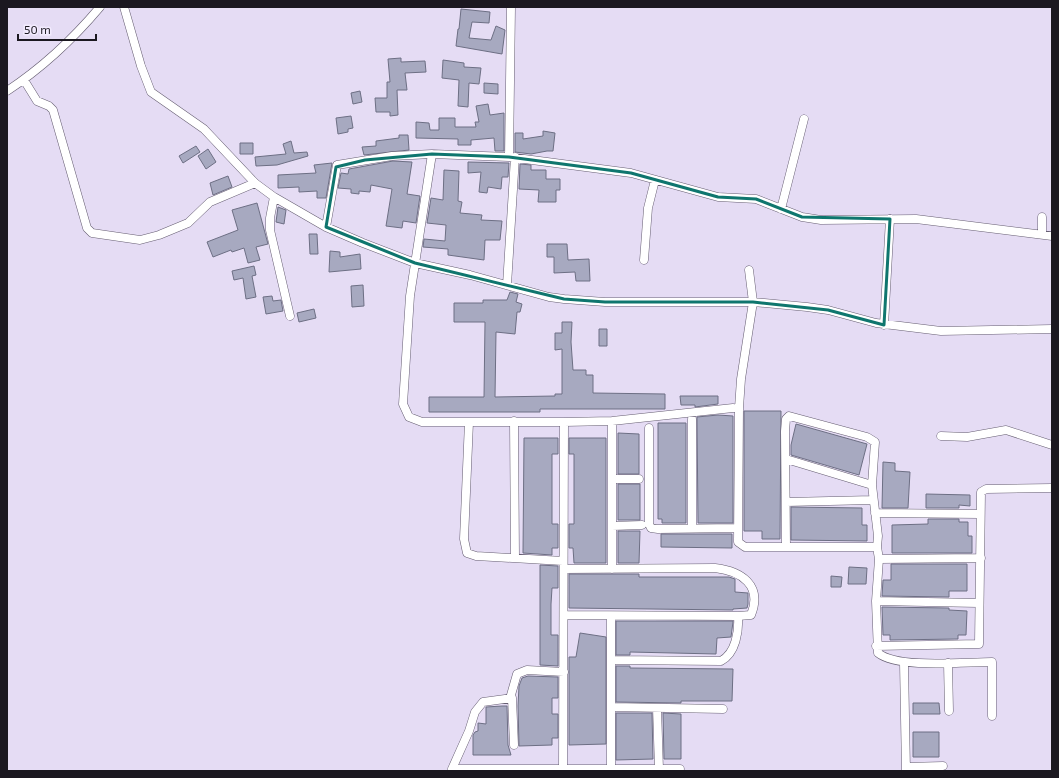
<svg xmlns="http://www.w3.org/2000/svg" width="1059" height="778" font-family="'Exo 2',sans-serif">
<rect width="100%" height="100%" fill="#e5dcf4"/>
<path fill="#a7a9c0" stroke="#6d6f84" d="M461,9l29,3 -1,11 -17,-1 -3,16 22,2 5,-14 9,4 -3,24 -46,-8 2,-17h1z
M401,58v4l24,-1 1,11 -21,1 2,17h-10l1,25 -8,1v-4h-14l-1,-14h12v-16h3l-2,-23z
M443,60l21,3v4l17,1 -2,16 -10,-1 -1,24 -10,-1 1,-26 -17,-2z
M484,83l14,1v10l-14,-1z
M360,91l2,11 -9,2 -2,-11z
M488,104l2,11 14,-2v38h-9l-1,-13 -23,2v5h-13v-6l-42,-1v-16l13,1 1,7h9v-12h16v9h21l-1,-5h4l-3,-16z
M351,116l2,12 -5,1v3l-10,2 -2,-16z
M543,131l12,2 -2,18h-6l-16,3 -16,-2v-19h8v6l20,-3z
M399,135h9l1,15 -45,5 -2,-8 14,-1v-5l23,-3z
M291,141l3,12 13,-1 1,4 -31,9 -21,1 -1,-9 31,-3 -3,-10z
M240,143h13v11h-13z
M196,146l4,6 -17,11 -4,-7z
M208,149l8,13 -10,7 -8,-13z
M393,161l19,1 -5,32 13,2 -4,27 -13,-2 -1,7 -16,-2 6,-37 -21,-4 -1,7 -11,-1v3l-8,-1v-4l-13,-1 3,-15 7,1 1,-5z
M468,162l41,1 -1,14h-6l-1,12 -13,-2 -1,6 -8,-1 2,-20 -13,1z
M332,163l-6,35h-9v-7l-18,1v-5l-21,1v-13l38,-2 -2,-8z
M520,164l11,1v5h15v9h14v11h-4v12h-18l1,-12 -20,-1z
M444,170l15,1 -1,30 4,1 -2,11 22,2 -1,5 21,1 -2,19h-15l-1,20 -36,-5v-6l-25,-2 1,-8 21,2 1,-16 -19,-2 4,-25 12,2z
M228,176l4,11 -19,8 -3,-12z
M257,203l11,41 -12,3 4,13 -12,3 -4,-15 -12,4 -1,-2 -18,7 -6,-15 31,-12 -6,-20z
M278,207l8,3 -2,14 -8,-2z
M309,234h8l1,20h-8z
M547,244h20l1,16 21,-1 1,22h-14l-1,-9 -21,1v-16h-7z
M330,251l10,1v5l20,-3 1,15 -32,3z
M254,266l2,9 -4,1 4,21 -10,2 -3,-21 -9,2 -2,-9z
M363,285l1,21 -12,1 -1,-21z
M510,292l8,2 -2,8 6,2 -2,8h-3l-2,22 -19,-2 -1,65 60,-1v-2h7v-45l-7,1v-17h7v-11h10l-1,20 2,28h13v5h7v18l72,1v15h-125v3h-111v-15h55l1,-75h-31v-19h29v-3h24z
M272,296l1,5 8,-1 2,11 -17,3 -3,-17z
M314,309l2,9 -17,4 -2,-9z
M599,329h8v17h-8z
M680,396h38v8l-23,3v-2h-14z
M744,411h37l-1,128h-18v-8h-18z
M718,415l15,1v107h-35l-1,-106z
M658,423h28v100h-24v-4h-4z
M796,424l71,20 -8,31 -68,-20v-10z
M618,433l21,1v40h-21z
M524,438h34v16h-6v70h6v24h-6v7l-29,-2z
M569,438h37v125h-32l-1,-15h-4v-24h5v-70h-5z
M883,462l12,1v8l15,1 -2,36h-26z
M618,484h22v36h-22z
M926,494l44,1v11l-11,-1v3h-33z
M791,507l71,1v17h5v16l-76,-1z
M928,519h31v3h9v14h4v17h-80v-28l36,-1z
M618,531h22l-1,32h-21z
M661,534h71v14l-71,-1z
M891,564h76v27h-18v6l-67,-1 1,-16h8z
M540,565l18,1v22h-6l-1,16v31h7v31l-18,-1z
M849,567l18,1 -1,16h-18z
M569,574h70v3h90l6,2v13l13,1v11l-1,4 -14,1v1l-164,-2z
M831,576l11,1 -1,10h-10z
M882,607l67,1v2l18,1 -1,24h-8v4l-68,1v-5h-7z
M616,621h117v1l-2,15 -14,1 -1,16 -86,-2v3h-14z
M580,633l26,4v107l-37,1v-88h7z
M616,666h14v2l103,1 -1,32h-51v2l-65,-1z
M528,676l30,1v21h-6v16h6v24h-6v7l-33,1 -1,-40 1,-20 3,-8z
M913,703h26l1,11h-27z
M502,706h5l1,39 3,10h-38v-20l2,-3 3,-1v-8l8,1v-17z
M616,713h36l1,46 -37,1z
M663,713l18,1v45h-17z
M913,732h26v25h-26z"/>
<g fill="none" stroke-linecap="round" stroke-linejoin="round">
<defs>
<path id="street" d="M124,7l17,59 10,26 53,37 51,54 19,14 52,30 37,16 52,20 55,12 79,22 15,2 41,3h148l54,5 21,3 48,13 65,8 111,-2
M24,80l13,21 12,5 4,4 34,118 5,5 48,7 19,-5 29,-12 22,-21 45,-19
M7,91c35,-23 66,-52 93,-84
M509,157l2,-150
M274,197l-4,21v12l20,86
M781,209l23,-90
M326,227l11,-62 55,-9 40,-2
M1042,234v-17
M644,260l4,-52 7,-28
M749,270l4,32 -12,77 -2,29 -1,134 7,5h132l2,12 -3,42 2,52c20,16 86,9 114,9v54
M507,285l8,-128
M884,325l6,-106
M692,419v108
M514,421l1,137
M469,422l-5,117 3,14 9,3 87,5
M564,422l48,-1 121,-13
M649,428v96l2,4 7,1 79,-1
M941,436l26,1 39,-7 46,15
M786,459l86,26
M612,479h27
M786,502l87,-2
M875,513l105,1
M612,526l30,-1
M786,546l-1,-115 1,-12 3,-3 78,21 8,5 -3,43 6,51 -1,11
M879,559l102,-1
M564,569l151,-1c26,3 48,17 36,47l-13,1
M612,569v-148
M876,601l102,2
M564,615l174,1c1,15 -2,37 -17,45l-109,-1
M876,646l103,-2 2,-152 5,-3 66,-1
M904,663l2,108
M948,663l1,48
M512,698l2,47
M612,707l111,2
M657,708l2,61
M906,767l37,-1
M452,769l17,-38 6,-19 8,-10 29,-4 -1,-3 6,-21 10,-4 37,2
M611,769v-153
M452,771v-2h228
M563,771l1,-349h-142l-13,-5 -6,-13 7,-108 22,-142 77,3 122,16 87,24 38,2 46,18 19,3 95,-1 136,17"/>
</defs>
<use href="#street" stroke="#665e72" stroke-width="9"/>
<use href="#street" stroke="#fff" stroke-width="8"/>
</g>
<path fill="none" stroke="#0f766e" stroke-width="3" stroke-linejoin="round" d="M432,154l77,3 122,16 87,24 38,2 46,18 88,2 -6,106 -56,-15 -75,-8h-148l-41,-3 -149,-36 -89,-36 10,-60 29,-7z"/>
<rect width="1059" height="778" fill="none" stroke="#1b1820" stroke-width="16"/>
<path d="M18 34v6h78v-6" fill="none" stroke="#1b1820" stroke-width="2"/>
<text x="24" y="34" font-size="12" fill="#1b1820" stroke="#f2ebfe" stroke-width="3" paint-order="stroke">50 m</text>
</svg>
